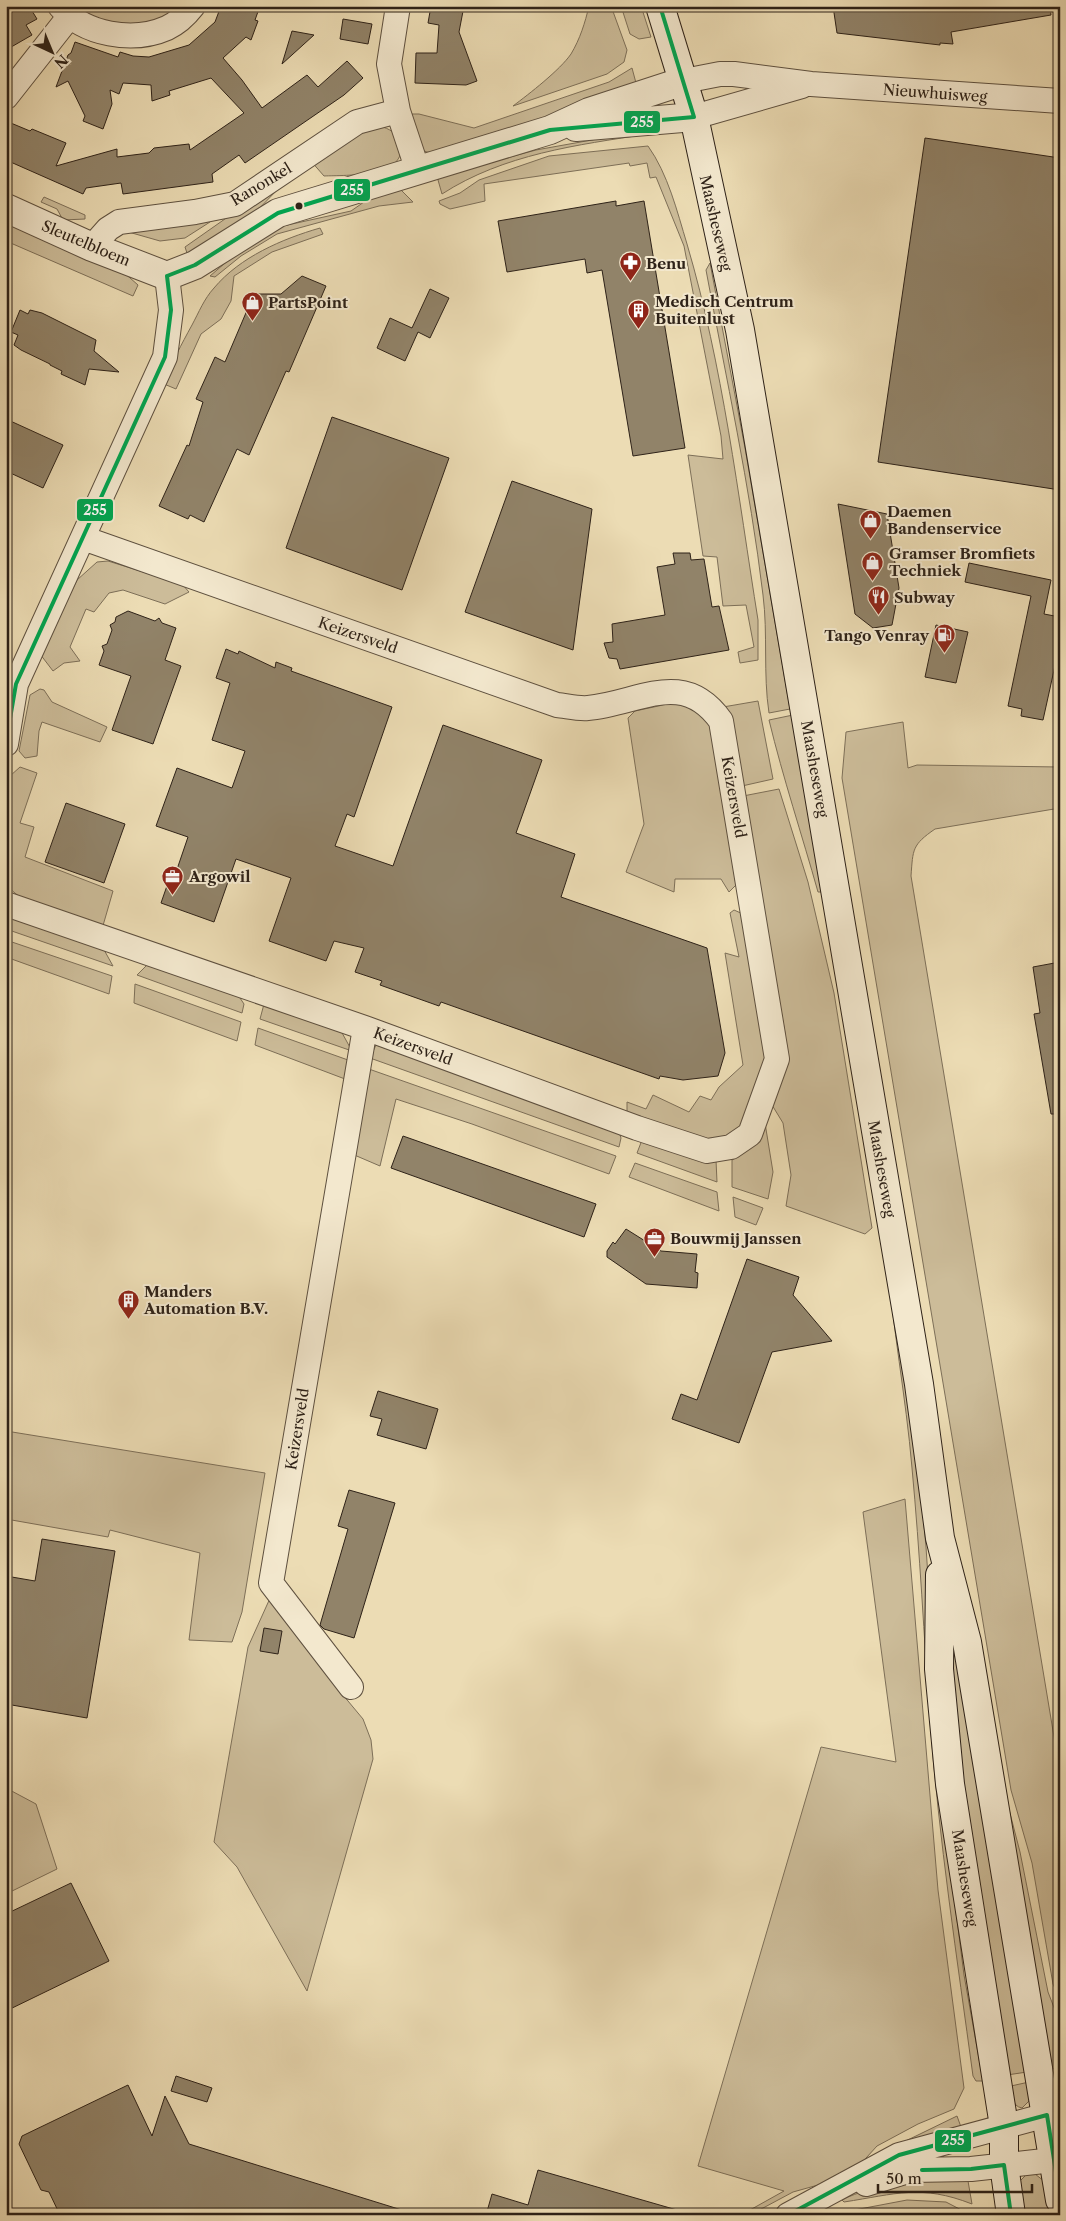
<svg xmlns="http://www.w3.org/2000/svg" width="1066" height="2221" font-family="'Libre Caslon Text',serif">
<rect width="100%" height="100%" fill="#ecdcb4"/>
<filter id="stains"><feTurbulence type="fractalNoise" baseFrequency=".004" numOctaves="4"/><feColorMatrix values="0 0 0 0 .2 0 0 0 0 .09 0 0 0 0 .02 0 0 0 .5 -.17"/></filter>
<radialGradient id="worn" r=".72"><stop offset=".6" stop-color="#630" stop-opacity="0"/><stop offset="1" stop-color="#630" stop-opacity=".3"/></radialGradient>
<path fill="#ccbc99" stroke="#7d6f58" d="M71,6h108c-18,22 -55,20 -80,14 -9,-3 -19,-9 -28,-14z
M589,6h22l16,44 -3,12 -17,12 -94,32c16,-12 47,-36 58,-52 9,-15 14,-31 18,-48z
M621,6h20l10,31 -12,2 -9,-5z
M632,68l4,15 -9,6 -193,66v-2l-7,-1 -8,-3 -9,-32 2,-3h7l55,14 135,-46z
M380,126c9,3 17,6 20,17 9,35 -54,32 -76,33l-14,-16 33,-23z
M642,131l6,3c-71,11 -144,20 -206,60l-4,-14 3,-4 95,-26z
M648,146c20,28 29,65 39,98 36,122 51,251 71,376v40l-18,3 -2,-11 16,-5 -8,-42 -23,1 -6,-49 -14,-1 -15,-101 35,4 -2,-23 -37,-190 -28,-69 -6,1 -3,-15 -17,3 -1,-3 -145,21 1,17 -35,8 -10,-5 -1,-3 21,-8 19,-13 70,-24z
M279,188l-28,29 -51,31 -13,5 -2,-6 47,-33z
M400,189l13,13 -34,4 -102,28 -36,22 -26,21 -5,-1 36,-31 28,-17 77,-17 26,-18z
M44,197l41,18v4l-22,1 -6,-11 -16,-7z
M211,218l-1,4 -25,16 -25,3 -35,-10z
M6,221l115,49 17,15 -5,11 -127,-55z
M320,228l3,6 -51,18 -38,24 -3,25 -10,18 -20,15 -25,55 -12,-5c8,-22 17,-39 28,-59 7,-13 12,-26 22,-37 26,-31 68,-49 106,-60z
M710,263l35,185 45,261 -21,4c-6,-39 -1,-79 -6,-118 -13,-109 -37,-217 -57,-325z
M108,561l74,23 7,8 -24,12 -42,-14 -14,3 -15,19 -8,-3 -16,38 10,14 -16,2 -11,8 -13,-17 37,-74 20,-18z
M40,689l4,1 8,12 55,25 -7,15 -58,-20 -3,9 -2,25 -12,2 -6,-7 11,-56z
M758,701l15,78 -31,7 -19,-79z
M677,702l21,9 14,13 24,161 -7,7 -8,-13h-46l-1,13 -48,-20 18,-48 -16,-106 7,-7z
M793,715l32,177h-7c-16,-57 -35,-114 -49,-172z
M903,722l5,46 9,-3 143,2v41l-125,21c-23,16 -22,20 -24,47l149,897v227l-7,-16 -21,-121 -21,-73 -169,-1012 4,-46z
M20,767l17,6 -17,50 14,4 -9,30 88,34 -11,38c-26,-9 -82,-22 -96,-46v-73l4,-34z
M779,789l29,93 26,111 38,235 -7,6 -79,-28 5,-31 -8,-52 -11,-18c10,-23 13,-47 13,-72l-42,-237z
M734,910l9,4 24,142 -24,72 -26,16 -90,-32v-10l19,7 7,-14 36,17 11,-16 11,4 8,-13 24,-22 -18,-112 14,4 -9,-44z
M6,917h8l89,31 10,18 -107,-37z
M6,940l106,36 -3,18 -103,-37z
M149,963l89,32 6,9 -2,9 -105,-38z
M135,984l106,38 -4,19 -103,-38z
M264,1004l77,27 11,20 -92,-32z
M258,1028l90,32 -3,19 -90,-34z
M376,1045l243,87 2,6 -2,9 -249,-89z
M366,1068l250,88 -7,18 -137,-50 -76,-25 -16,67 -28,-12z
M765,1123l8,49 -5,27 -36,-12v-27c20,-11 24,-17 33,-37z
M642,1140l74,20 1,22 -80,-29z
M635,1163l82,29 2,19 -90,-34z
M733,1197l30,11 -7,17 -21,-8z
M887,1254l31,204 8,89 18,270 20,158 19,106h-7l-3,-5c-16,-118 -34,-236 -43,-355 -6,-84 -10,-168 -18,-253 -6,-71 -20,-142 -25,-214z
M6,1431l259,42 -23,139 -10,30 -43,-2 11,-87 -90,-23 -2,7 -102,-18z
M905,1499l33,391 26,198 -10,21 -36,15 -41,22 -21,23 -20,11 -43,12 -43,23h-9l43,-24 -86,-25 123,-419 75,15 -33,-250z
M271,1596l72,99 20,24 8,21 2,19 -66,232 -70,-124 -23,-25 34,-195z
M952,1628l75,444 -20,3 -42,-243 -16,-203z
M6,1788l30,16 21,65 -51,25z
M1005,1794l15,58 28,140 12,31v44l-15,4z
M1029,2082l2,17 -9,9c-11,-2 -9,-13 -11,-22z
M957,2116l4,11 -78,25z
M1028,2173l7,1 9,7 7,34h-30l-2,-33z
M949,2179l19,2 4,23c-51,-20 -76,-10 -128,-2l-2,-2c33,-17 71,-17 107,-21z
M907,2200l39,2 25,13h-143z"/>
<path fill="#918369" stroke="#2e2218" d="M16,6h13l8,13 -11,6 6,10 -26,15v-38z
M221,6h39l-5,14 3,1 -7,19 -5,-3 -23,21 19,22 20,28 45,-33 11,12 29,-26 16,17 -19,17 -99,68 -6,-8 -27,19 1,8 -90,12 -2,-11 -35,5 -3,6 -77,-34v-39l24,10 2,-2 34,14 -10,23 61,-17v8l32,-4 5,-5 35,-4 1,6 54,-37 -33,-35 -42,13 1,4 -18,6 -1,-16 -28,-2 -4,11 -9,-4 2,14 -9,25 -20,-8 2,-5 -17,-35 -12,6 12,-32 3,-2 4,-11 43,15 2,-5 13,4 16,1 40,-12 26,-23z
M431,6h33l-5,26 18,49 -11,4 -51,-2 1,-30h21l2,-28 -11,-2z
M833,6h217l1,9 -100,17 2,12 -13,-1v2l-103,-12z
M343,19l29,5 -4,20 -28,-5z
M292,31l22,4 -32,29z
M925,138l135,20v332l-182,-28z
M616,201v5l28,-5 41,247 -52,8 -31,-186 -15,3 -2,-14 -78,13 -9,-51z
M302,276l24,10 -37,86 -3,-1 -37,84 -12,-6 -33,73 -14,-7 -2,4 -29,-13 28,-61 2,1 14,-44 -7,-3 19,-42 10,5 29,-68h27z
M430,289l19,9 -19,40 -12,-6 -13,29 -28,-13 13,-30 22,10z
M20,310l8,4 2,-4 12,3 54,27 -2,11 25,21 -30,-3 -4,16 -24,-11 1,-3 -12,-6v-1l-29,-14 -7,-5 4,-10 -7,-3z
M332,417l117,41 -47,132 -116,-42z
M6,419l57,26 -20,43 -37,-17z
M512,481l80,28 -19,141 -108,-38z
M838,504l49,10 12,74 -7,37 -19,3 -18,-14z
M673,553h17l1,7 13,-1 8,48 7,-1 10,44 -109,19 -3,-10 -8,-1 -5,-15 9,-1 -1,-18 53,-9 -8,-48 18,-3z
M969,563l82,17 -7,34 16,3v26l-17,77 -22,-4 1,-7 -14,-3 23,-110 -66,-14z
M128,611l27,10 4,-3 3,5 14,5 -11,32 16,6 -28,78 -41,-14 19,-54 -32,-11 5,-14 -2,-5 5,-2 5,-14 -2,-5 5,-3 1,-5z
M936,625l32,7 -12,51 -31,-6z
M226,649l12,5 1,-3 36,17 1,-6 16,6 -1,3 101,36 -38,110 -7,-3 -12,32 58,20 50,-141 99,35 -26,73 59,21 -14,43 146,51 18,105 -7,23 -35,4 -23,-4 -1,3 -218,-77 -2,4 -59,-21 2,-4 -27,-9 9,-24 -30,-7 -8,20 -57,-20 22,-63 -55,-19 -22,63 -53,-19 8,-23 4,1 15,-44 -32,-11 21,-58 55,20 13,-37 -33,-11 18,-57 -14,-5z
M66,803l59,21 -21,59 -59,-21z
M1060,962v152h-9l-17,-100 6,-1 -7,-46z
M403,1136l193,68 -12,33 -193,-69z
M626,1229l35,22 36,3 -2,18 3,1 -1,15 -51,-4 -39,-27v-6l6,-9 2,2z
M747,1259l52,18 -6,18 39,46 -60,11 -33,91 -67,-24 9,-25 16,6z
M378,1391l60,18 -12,40 -49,-14 5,-16 -12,-3z
M349,1490l46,13 -41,135 -30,-9 -4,-4 28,-96 -10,-3z
M42,1539l73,12 -28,167 -81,-14v-128l29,5z
M264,1628l18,3 -4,23 -18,-3z
M71,1883l38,78 -103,50v-97z
M176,2076l36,12 -5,14 -36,-11z
M128,2085l24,51 13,-40 24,48 216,67v4h-345l-11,-23 -8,-2 -22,-46 3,-8z
M538,2170l139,40v5h-191l6,-21 36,11z"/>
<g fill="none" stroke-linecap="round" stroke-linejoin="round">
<defs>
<path id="minor" d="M60,6c24,29 73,37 107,22 11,-5 19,-13 26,-22
M398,6l-9,58 9,47 20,60
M684,81l36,-7h14l77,10 249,17
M6,97l63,-80
M694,117l108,-31
M92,247l16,-18 11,-7 76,-10 40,-8 122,-82 41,-11
M6,744l10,-60 149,-327 6,-47 -4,-34
M6,904l359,124 272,100 70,23 24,-4 19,-13 27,-75 -56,-338c-38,-54 -83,-17 -133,-13 -10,1 -21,-2 -31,-3l-474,-167
M351,1687l-80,-104 94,-555
M866,2184l45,-14 60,-1 82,-9
M788,2215l111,-60 148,-40"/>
<path id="tertiary" d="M576,127l118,-10
M6,208l86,39 75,29 28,-11 83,-52 272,-83 39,-18 95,-31"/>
<path id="secondary" d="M660,6l34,111 46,213 179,1054 21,154 27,104 93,558
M940,1575l-1,94 11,115 54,342v39l7,50"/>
</defs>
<use href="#minor" stroke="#5e503f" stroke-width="26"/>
<use href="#tertiary" stroke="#5e503f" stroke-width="30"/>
<use href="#secondary" stroke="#2e2218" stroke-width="30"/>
<use href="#minor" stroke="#f3e8ce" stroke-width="24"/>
<use href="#tertiary" stroke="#f3e8ce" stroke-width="28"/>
<use href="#secondary" stroke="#f3e8ce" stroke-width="28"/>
<defs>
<path id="bus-1" d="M167,276l28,-11 83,-52 272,-83 144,-13 -34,-111
M6,742l10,-58 149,-327 6,-47 -4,-34
M922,2170l49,-1 33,-4 7,50
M788,2215l111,-60 148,-40 13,83"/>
</defs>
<use href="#bus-1" stroke="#f3e8ce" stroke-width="8"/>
<use href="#bus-1" stroke="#00a651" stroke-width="4"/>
</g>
<defs>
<symbol id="pharmacy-pin" viewBox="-11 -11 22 30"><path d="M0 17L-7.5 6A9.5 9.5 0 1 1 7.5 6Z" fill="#8f2418" stroke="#f3e8ce"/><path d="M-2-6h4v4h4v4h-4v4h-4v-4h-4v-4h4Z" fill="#fff"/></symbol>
<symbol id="shop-pin" viewBox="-11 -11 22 30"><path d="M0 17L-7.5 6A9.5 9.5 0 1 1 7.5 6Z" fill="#8f2418" stroke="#f3e8ce"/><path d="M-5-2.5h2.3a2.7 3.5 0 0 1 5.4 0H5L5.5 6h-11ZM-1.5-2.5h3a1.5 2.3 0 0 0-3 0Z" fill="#fff"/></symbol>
<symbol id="building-pin" viewBox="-11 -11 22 30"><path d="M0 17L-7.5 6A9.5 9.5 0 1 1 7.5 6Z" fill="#8f2418" stroke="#f3e8ce"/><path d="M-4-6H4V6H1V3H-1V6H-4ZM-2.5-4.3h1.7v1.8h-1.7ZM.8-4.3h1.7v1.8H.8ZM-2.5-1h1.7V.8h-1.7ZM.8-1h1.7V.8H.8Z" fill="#fff"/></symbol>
<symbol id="restaurant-pin" viewBox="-11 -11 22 30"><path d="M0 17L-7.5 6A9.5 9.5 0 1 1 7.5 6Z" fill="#8f2418" stroke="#f3e8ce"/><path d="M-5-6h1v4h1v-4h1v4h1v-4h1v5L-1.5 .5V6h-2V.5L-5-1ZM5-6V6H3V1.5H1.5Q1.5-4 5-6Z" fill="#fff"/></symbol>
<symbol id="fuel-pin" viewBox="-11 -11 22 30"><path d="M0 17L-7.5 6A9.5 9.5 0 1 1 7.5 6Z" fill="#8f2418" stroke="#f3e8ce"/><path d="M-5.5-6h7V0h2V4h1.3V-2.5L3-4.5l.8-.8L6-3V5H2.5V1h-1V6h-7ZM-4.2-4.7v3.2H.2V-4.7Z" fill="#fff"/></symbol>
<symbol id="office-pin" viewBox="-11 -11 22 30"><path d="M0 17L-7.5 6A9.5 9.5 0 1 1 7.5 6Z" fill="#8f2418" stroke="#f3e8ce"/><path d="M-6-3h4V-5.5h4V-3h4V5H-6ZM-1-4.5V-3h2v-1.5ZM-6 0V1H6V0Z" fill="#fff"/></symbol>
</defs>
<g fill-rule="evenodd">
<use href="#pharmacy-pin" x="618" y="250" width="25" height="34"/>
<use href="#shop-pin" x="240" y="290" width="25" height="34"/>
<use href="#building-pin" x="626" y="298" width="25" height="34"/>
<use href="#shop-pin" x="858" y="508" width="25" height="34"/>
<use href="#shop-pin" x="860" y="550" width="25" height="34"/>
<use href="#restaurant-pin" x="866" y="584" width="25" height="34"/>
<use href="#fuel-pin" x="932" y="622" width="25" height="34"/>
<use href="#office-pin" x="160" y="864" width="25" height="34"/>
<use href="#office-pin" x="642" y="1226" width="25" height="34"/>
<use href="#building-pin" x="116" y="1288" width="25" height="34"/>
</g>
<circle fill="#2e2218" stroke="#f3e8ce" stroke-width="2" cx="299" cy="206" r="4.5"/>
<g text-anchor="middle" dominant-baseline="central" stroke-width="4" stroke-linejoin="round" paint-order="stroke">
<g font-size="15" fill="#2e2218" stroke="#f3e8ce">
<text transform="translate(935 93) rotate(4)">Nieuwhuisweg</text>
<text transform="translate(261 184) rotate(-31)">Ranonkel</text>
<text transform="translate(716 223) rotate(77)">Maasheseweg</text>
<text transform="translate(86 243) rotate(23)">Sleutelbloem</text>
<text transform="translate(358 635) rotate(19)">Keizersveld</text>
<text transform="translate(815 769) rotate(80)">Maasheseweg</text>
<text transform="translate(734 797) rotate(80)">Keizersveld</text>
<text transform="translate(413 1046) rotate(20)">Keizersveld</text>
<text transform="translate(882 1169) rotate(80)">Maasheseweg</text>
<text transform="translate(297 1429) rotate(-81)">Keizersveld</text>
<text transform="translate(965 1878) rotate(81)">Maasheseweg</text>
</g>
<g font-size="15" font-weight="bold" fill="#2e2218" stroke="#f3e8ce" text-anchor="start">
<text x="646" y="263">Benu</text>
<text x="655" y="301">Medisch Centrum<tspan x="655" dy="17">Buitenlust</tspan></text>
<text x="268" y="302">PartsPoint</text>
<text x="887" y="511">Daemen<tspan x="887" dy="17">Bandenservice</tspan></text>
<text x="889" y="553">Gramser Bromfiets<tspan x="889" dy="17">Techniek</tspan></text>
<text x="894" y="597">Subway</text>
<text x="929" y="635" text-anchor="end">Tango Venray</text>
<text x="189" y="876">Argowil</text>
<text x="670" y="1238">Bouwmij Janssen</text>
<text x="144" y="1291">Manders<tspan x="144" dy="17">Automation B.V.</tspan></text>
</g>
</g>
<g stroke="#f3e8ce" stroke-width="2">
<rect x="623" y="110" width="38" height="24" rx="5" fill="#00a651"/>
<rect x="333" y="178" width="38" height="24" rx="5" fill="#00a651"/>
<rect x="76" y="498" width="38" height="24" rx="5" fill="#00a651"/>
<rect x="934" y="2129" width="38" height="24" rx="5" fill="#00a651"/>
</g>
<g font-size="14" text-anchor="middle" font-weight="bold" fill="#fff">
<text x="642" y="127">255</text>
<text x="352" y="195">255</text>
<text x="95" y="515">255</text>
<text x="953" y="2145">255</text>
</g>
<rect width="1066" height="2221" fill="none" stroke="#ecdcb4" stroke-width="25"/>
<rect x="8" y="8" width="1051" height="2206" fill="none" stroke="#2e2218" stroke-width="2.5"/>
<rect x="12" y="12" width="1041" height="2196" fill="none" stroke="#2e2218"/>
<g transform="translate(52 52) rotate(136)" stroke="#f3e8ce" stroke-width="4" paint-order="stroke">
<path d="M0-4L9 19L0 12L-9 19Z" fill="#2e2218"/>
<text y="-8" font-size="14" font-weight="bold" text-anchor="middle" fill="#2e2218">N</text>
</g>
<path d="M878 2184v8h154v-8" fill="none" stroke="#2e2218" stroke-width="2.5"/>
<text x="886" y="2184" font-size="15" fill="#2e2218" stroke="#f3e8ce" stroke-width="4" paint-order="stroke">50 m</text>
<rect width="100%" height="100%" filter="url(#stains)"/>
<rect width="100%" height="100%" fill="url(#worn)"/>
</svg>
